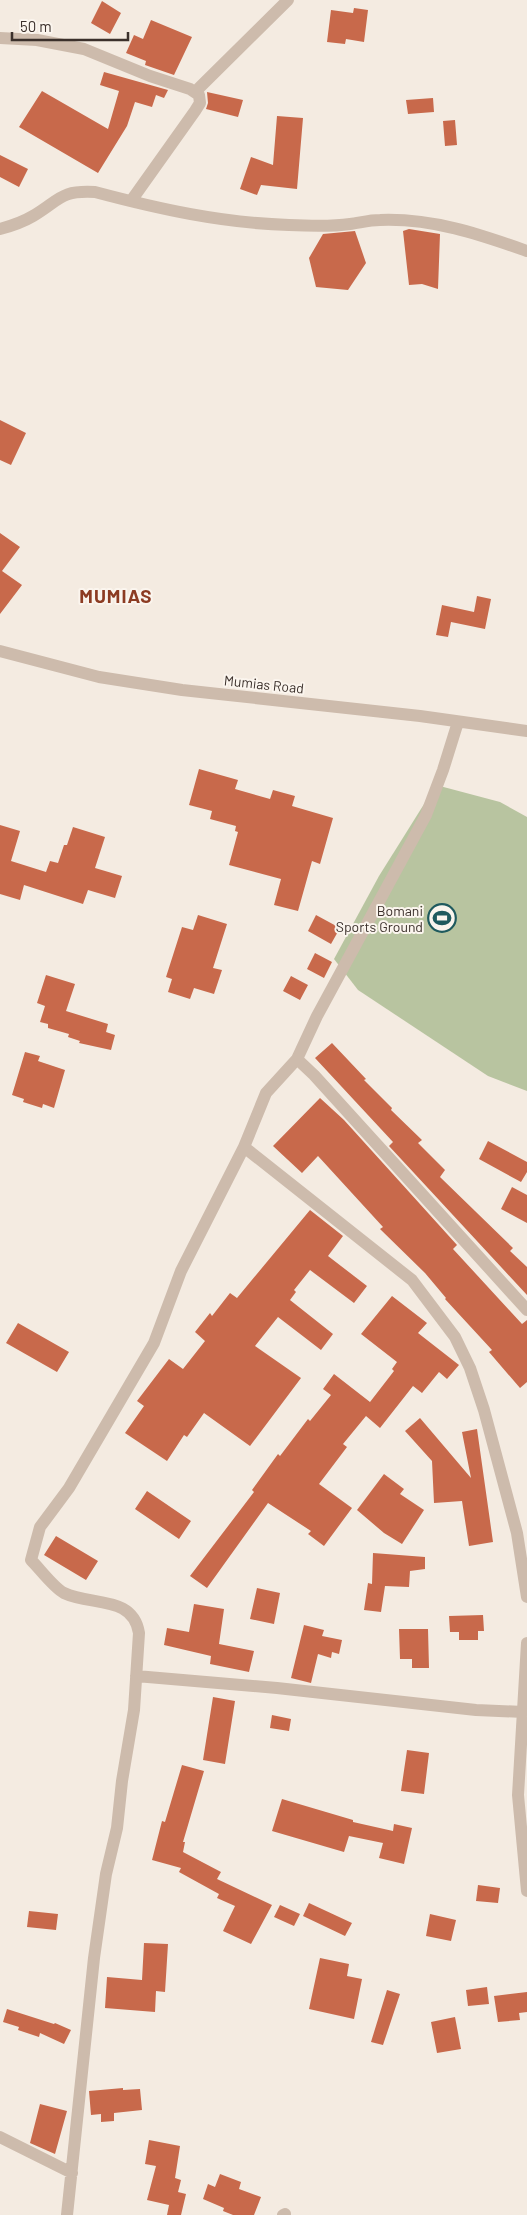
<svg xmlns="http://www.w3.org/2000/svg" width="527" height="2215" font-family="Barlow,sans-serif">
<rect width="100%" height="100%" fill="#f4ebe1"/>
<path fill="#b8c4a0" d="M436,785l64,17 27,15v274l-39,-15 -130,-86 -24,-31 45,-83z"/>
<path fill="#c8694b" d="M102,1l19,12 -11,21 -19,-11z
M354,8l14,2 -4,32 -18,-3 -1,5 -18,-2 4,-32 22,3z
M151,20l41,17 -18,38 -29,-10 1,-4 -20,-8 8,-18 9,4z
M104,72l64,18 -4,8 -8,-3 -4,12 -17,-5 -8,24 -29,47 -79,-46 23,-36 66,38 11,-38 -19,-6z
M207,92l36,8 -5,17 -32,-8 2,-6z
M433,98l1,14 -26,2 -2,-14z
M277,116l26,2 -6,71 -36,-4 -4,10 -17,-6 11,-32 22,8z
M455,120l2,25 -12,1 -2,-25z
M0,155l28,14 -9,18 -19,-10z
M409,229l31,5 -2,55 -16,-5 -13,1 -6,-54z
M355,231l11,32 -18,27 -32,-3 -7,-29 14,-24z
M0,420l26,13 -15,32 -11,-5z
M0,533l20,14 -18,24 20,14 -22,29z
M477,596l14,3 -6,30 -34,-7 -3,15 -12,-2 6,-30 32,7z
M199,769l39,11 -3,9 35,10 3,-9 22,6 -3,10 41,12 -13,46 -8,-3 -14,50 -24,-6 7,-26 -52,-14 9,-33 -3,-1 1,-5 -26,-7 2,-8 -23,-6z
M0,825l20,6 -9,30 35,11 4,-11 8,2 6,-18h3l6,-18 32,10 -10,31 27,8 -7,22 -27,-8 -5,14 -59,-19 -4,15 -20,-6z
M198,915l29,9 -14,44 9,2 -8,24 -20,-6 -4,11 -22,-7 4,-13 -6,-2 16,-50 11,3z
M316,915l24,13 -9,16 -23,-13z
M315,953l17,9 -8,16 -17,-9z
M46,975l29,9 -9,27 42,13 -2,8 9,3 -4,15 -32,-7 1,-2 -12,-4 1,-3 -21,-6v-4l-8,-2 5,-16 -8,-3z
M291,976l17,9 -8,15 -17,-9z
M332,1043l34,36 -2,1 28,28 -1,2 31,30 -4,3 27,27 -5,7 73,71 -3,3 17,16v28l-138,-149 4,-4 -78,-84z
M25,1052l15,4 -2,5 27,9 -11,38 -11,-4 -1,4 -19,-6 1,-3 -12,-4z
M320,1098l24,22 113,125 -4,4 69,75 5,-4v62l-7,6 -31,-36 3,-2 -47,-51 1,-1 -21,-25 -45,-44 3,-2 -65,-71 -16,17 -29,-27z
M488,1141l39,21v10l-6,10 -42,-23z
M512,1187l15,8v28l-26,-14z
M310,1210l33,26 -15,20 39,30 -13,17 -44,-33 -16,20 2,2 -6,8 43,34 -12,16 -43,-33 -23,29 46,32 -51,68 -46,-33 -17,24 -3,-2 -17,26 -42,-28 19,-27 -7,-5 32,-42 14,10 22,-28 -10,-9 15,-19 2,3 18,-23 7,5z
M392,1296l35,27 -9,10 41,32 -12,14 -8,-7 -17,21 -9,-7 -33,42 -14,-12 -23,28 4,3 -28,37 33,24 -28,38 -16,-12 3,-3 -43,-28 -61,85 -17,-12 64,-84 -2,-2 26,-36 2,2 28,-37 2,2 21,-26 -8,-6 11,-15 36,28 24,-31 -2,-2 5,-7 -36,-28z
M18,1323l51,29 -12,20 -51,-29z
M420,1418l51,60 -9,-46 15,-3 16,113 -24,4 -7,-45 -28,2 -2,-42 -27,-30z
M384,1474l20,15 -4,5 24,16 -22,34 -18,-11 -27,-23z
M147,1491l44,30 -12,18 -44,-30z
M56,1536l42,25 -12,19 -42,-25z
M373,1553l52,4v12l-15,2 -1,16 -24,-1 -4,26 -17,-2 4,-27 4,1z
M257,1588l23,5 -6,31 -24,-5z
M194,1604l30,5 -5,35 35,7 -5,21 -39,-8 1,-8 -47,-11 3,-17 22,4z
M483,1615l1,16h-6v9h-19v-8h-9l-1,-16z
M304,1625l20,5 -2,6 20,4 -3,14 -7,-2 -1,6 -13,-4 -7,29 -20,-5z
M399,1629h29l1,39h-17v-9h-12z
M213,1697l22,4 -10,63 -22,-4z
M272,1715l19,4 -2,12 -19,-3z
M407,1750l22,3 -5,41 -23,-3z
M182,1765l22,6 -21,71h2l-2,10 38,20 -4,7 55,26 -21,39 -28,-13 12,-25 -18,-8 2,-4 -40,-22 2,-4 -29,-8 10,-39 3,1z
M282,1799l71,21v2l40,9 1,-7 18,4 -8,36 -25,-6 4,-15 -34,-7 -5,16 -72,-21z
M478,1885l22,3 -2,15 -22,-2z
M309,1903l43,20 -7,13 -42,-20z
M280,1905l20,9 -6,12 -20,-9z
M29,1911l29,3 -2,16 -29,-3z
M430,1914l26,6 -5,21 -25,-5z
M144,1943l24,1 -3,48 -9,-1 -1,21 -50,-4 2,-31 35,3z
M320,1958l29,6 -2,12 15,3 -8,40 -45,-10z
M487,1987l2,17 -21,2 -2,-16z
M387,1990l13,4 -17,51 -12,-3z
M527,1992v20l-8,1 1,7 -22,2 -4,-26z
M7,2009l47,15 1,-1 16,7 -7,14 -24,-11 -1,4 -21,-7 1,-3 -16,-5z
M455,2017l6,32 -24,4 -6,-31z
M123,2088v2l17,-1 2,21 -28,3v8l-13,1v-8l-10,1 -2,-24z
M40,2104l27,7 -12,43 -25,-11z
M149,2140l31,6 -5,32 6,2 -3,12 8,2 -5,21h-14l2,-10 -22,-5 9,-34 -11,-2z
M220,2174l21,8 -2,7 22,8 -7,18h-21l-10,-4 1,-3 -21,-9 5,-15 7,3z"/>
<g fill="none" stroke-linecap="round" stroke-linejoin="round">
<path stroke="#cdbbac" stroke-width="12" d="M0,38l37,2 47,9 66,27 40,13 9,6 1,8 -5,8 -64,90
M195,92l93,-92
M0,229c11,-3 23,-7 33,-13 27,-16 27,-26 62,-24 64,17 127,31 194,33 20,1 41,2 61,-1 9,-1 19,-4 30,-4 52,-2 99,14 147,31
M0,651l99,26 83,13 238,26 107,15
M297,1059l17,16 213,235
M244,1147l168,133 43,57 15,31 14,42 33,123 10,64
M527,1643l-9,152 9,96
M136,1676l141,12 199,22 47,2
M0,2137l72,36
M67,2215l27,-257 12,-84 11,-46 5,-47 12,-71 5,-77c-6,-38 -48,-27 -75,-40 -10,-5 -24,-24 -33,-33l9,-33 29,-39 85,-145 27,-72 63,-124 22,-54 31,-34 20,-43 109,-201 17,-45 15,-48
M283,2215l2,-1"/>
</g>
<defs>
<symbol id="stadium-ring" viewBox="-11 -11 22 22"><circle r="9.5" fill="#fbf5ee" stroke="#1f5a5e" stroke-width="1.5"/><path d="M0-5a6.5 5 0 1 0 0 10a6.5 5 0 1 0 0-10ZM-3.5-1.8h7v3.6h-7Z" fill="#1f5a5e"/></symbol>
</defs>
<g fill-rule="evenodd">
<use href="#stadium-ring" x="426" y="902" width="32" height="32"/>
</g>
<g text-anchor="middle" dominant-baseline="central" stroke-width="4" stroke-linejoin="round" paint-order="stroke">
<g font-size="14" fill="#3b302b" stroke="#fbf5ee">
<text transform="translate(264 684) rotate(6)">Mumias Road</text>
</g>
<g font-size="14" fill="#3b302b" stroke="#fbf5ee" text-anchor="end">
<text x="423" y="910">Bomani<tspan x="423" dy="16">Sports Ground</tspan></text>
</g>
<g font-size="19" font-weight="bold" letter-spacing="1" fill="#8c3b22" stroke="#fbf5ee">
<text x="116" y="595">MUMIAS</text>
</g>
</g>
<path d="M12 32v8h116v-8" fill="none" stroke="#3b302b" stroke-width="2.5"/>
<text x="20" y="32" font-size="15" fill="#3b302b" stroke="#fbf5ee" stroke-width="4" paint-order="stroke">50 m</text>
</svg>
